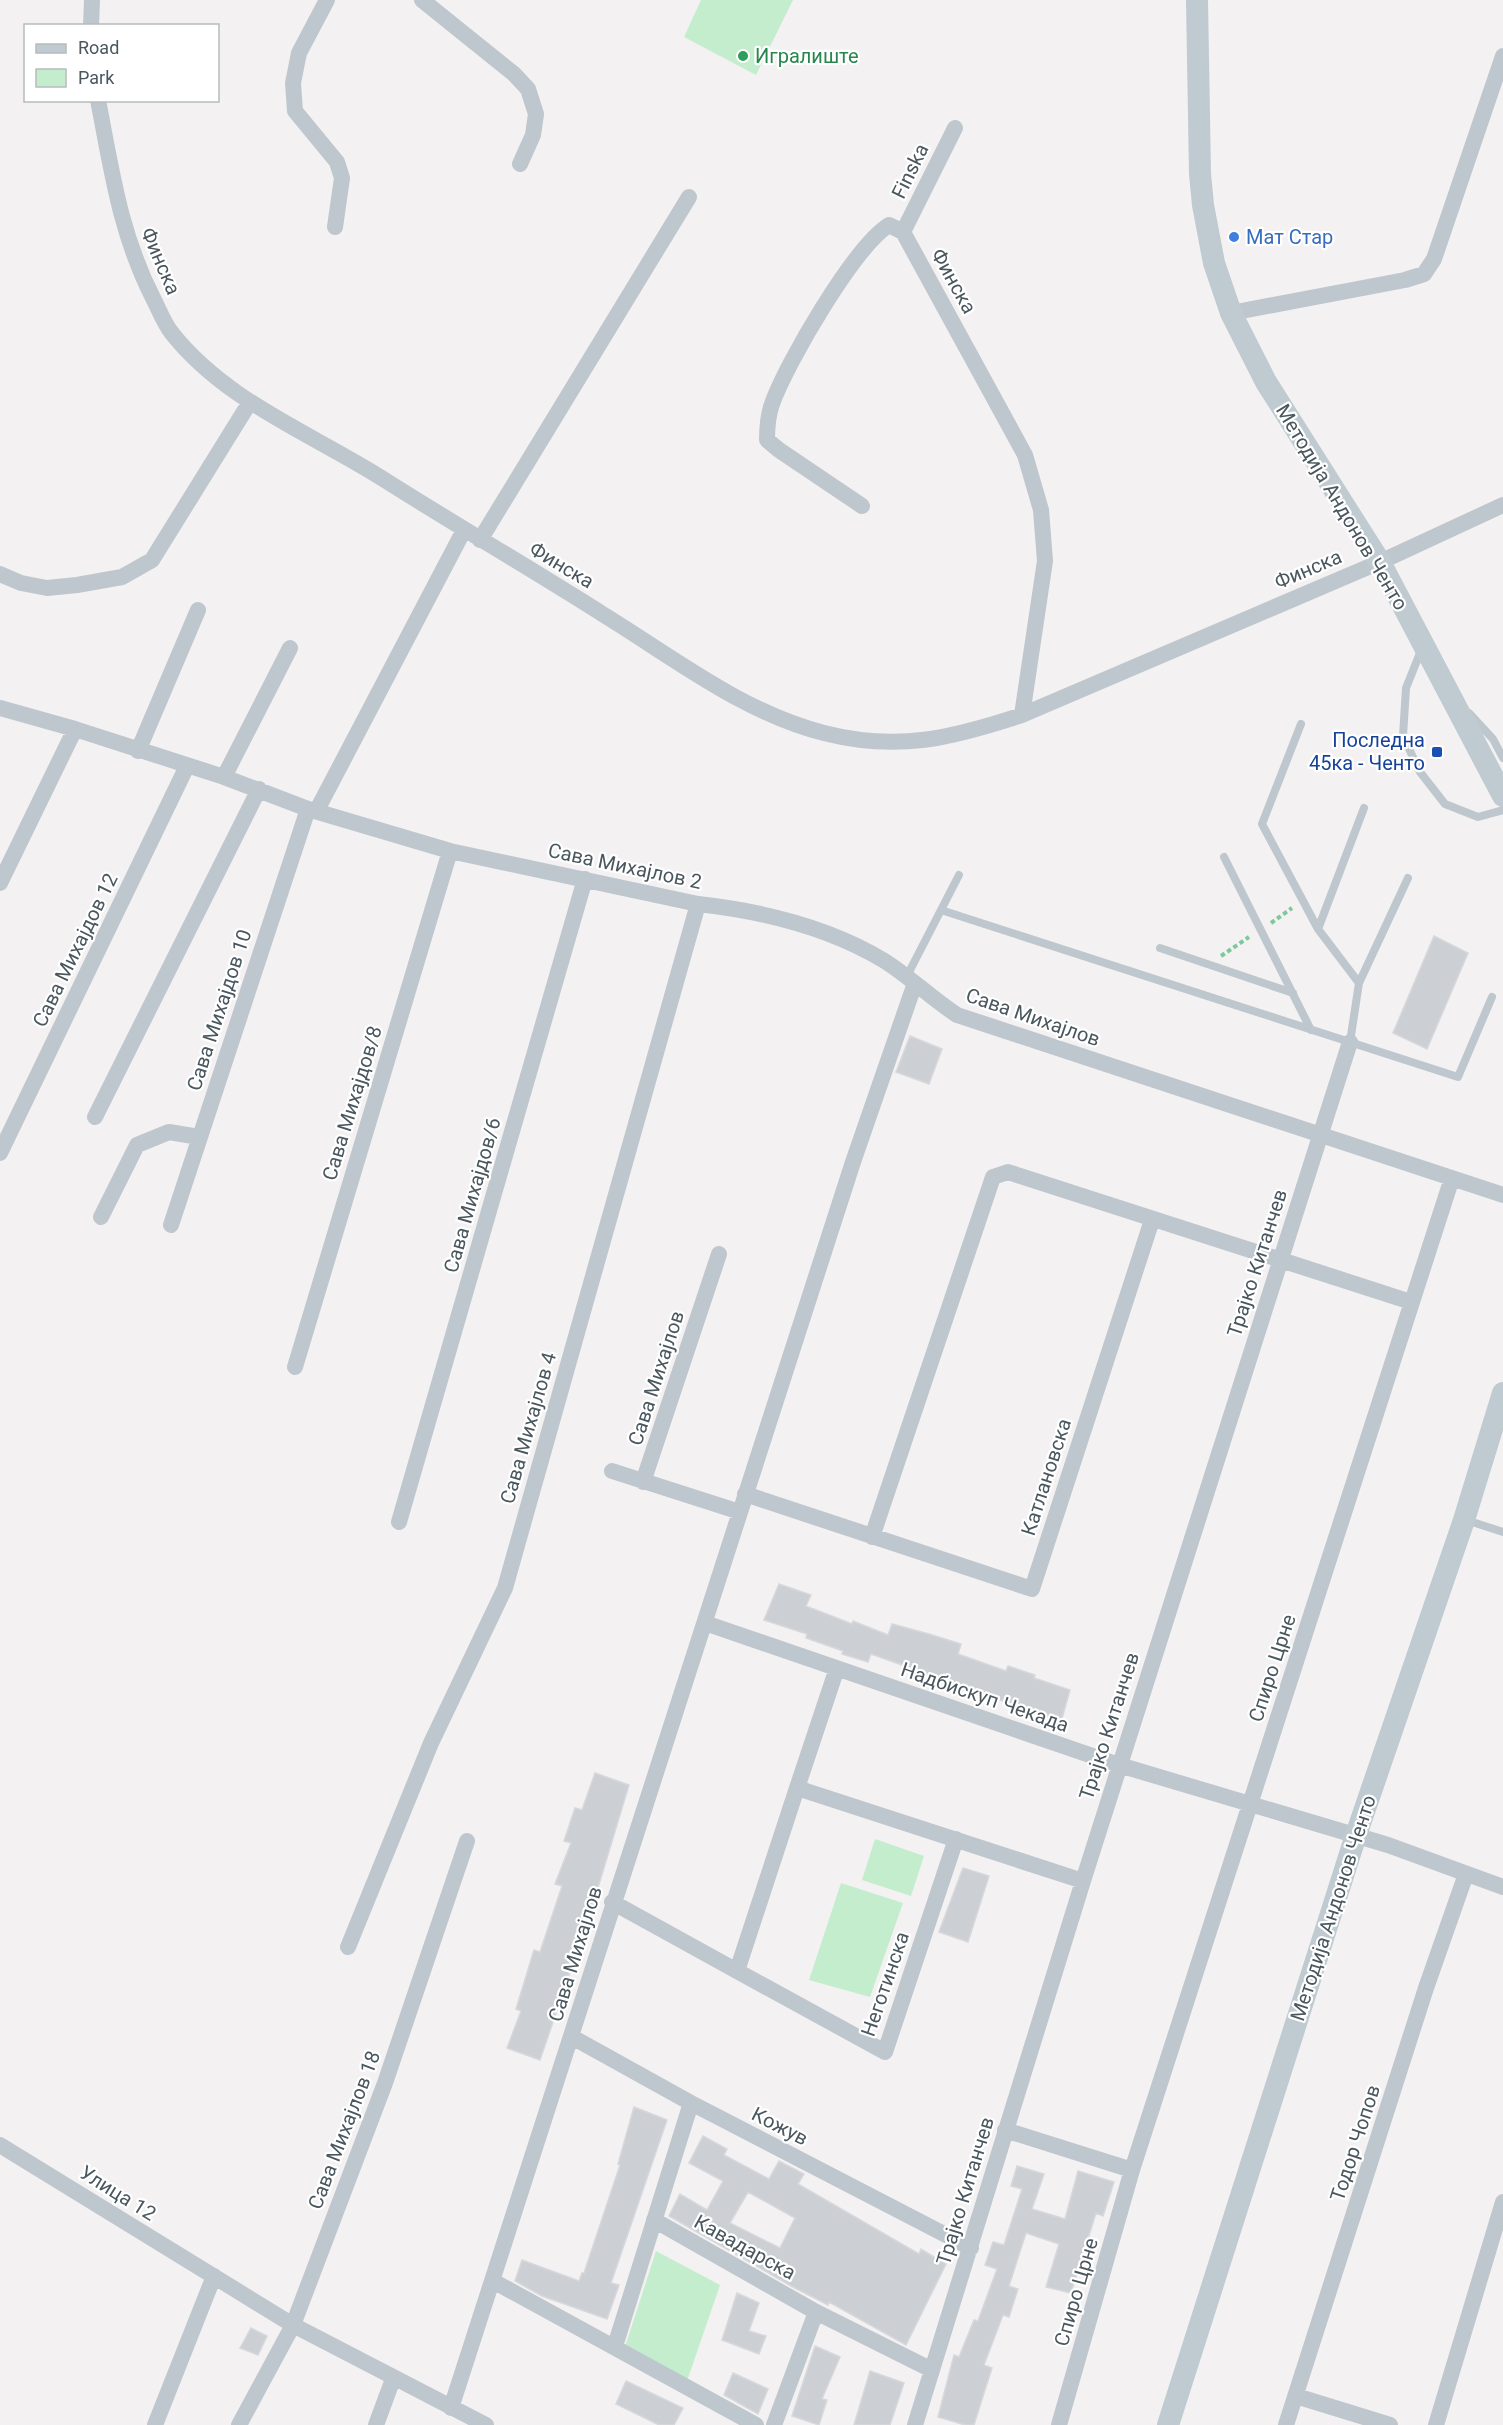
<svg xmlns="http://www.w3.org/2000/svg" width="1503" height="2425" font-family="Roboto,sans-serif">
<rect width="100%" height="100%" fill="#f3f1f2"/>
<path fill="#c4edce" d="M701,0h92l-37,75 -72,-38z
M875,1839l49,17 -13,40 -49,-16z
M841,1883l62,20 -33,94 -61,-17z
M656,2251l64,34 -33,96 -62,-34z"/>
<path fill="#cccfd3" stroke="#d6d8dc" stroke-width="1.5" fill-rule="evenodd" d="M1434,936l34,17 -41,96 -34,-16z
M910,1036l32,13 -13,35 -33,-12z
M779,1584l32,11 -5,11 46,18 1,-3 35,14 4,-11 37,10 32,10 -3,10 48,17 2,-5 27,9 -1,3 36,12 -9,32 -27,-9 1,-3 -78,-22 1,-3 -40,-11 1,-3 -48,-17 -3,8 -26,-8 1,-3 -37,-13 1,-4 -43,-14z
M595,1773l34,12 -38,126 -51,149 -33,-12 14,-37 -5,-2 18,-59 6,2 22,-66 -7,-2 16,-41 -7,-2 11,-33 7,2z
M963,1868l26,8 -21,66 -29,-10z
M634,2107l33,13 -56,163 8,2 -12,34 -65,-23 -27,-15 7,-21 57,21 3,-8h2l36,-108 -2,-1z
M703,2136l24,13 -3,6 45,24 10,-18 25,13 -6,10 121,70 2,-5 25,15 -40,81 -77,-43 -1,3 -35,-18 -124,-71 11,-22 27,16 16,-29 -34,-18zM748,2192l47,26 -15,30 -50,-25z
M1017,2166l27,8 -12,35 33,10 13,-48 36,11 -11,34 -7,-3 -25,80 -25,-6 13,-43 -33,-11 -17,53 9,3 -9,28 -6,-2 -19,50 8,3 -18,57h-9l-27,-8 16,-62 5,2 15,-37 4,1 19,-52 -12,-4 8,-23 11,3 18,-56 -11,-3z
M737,2293l22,10 -10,28 17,5 -7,18 -37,-14z
M251,2328l16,8 -9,19 -18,-7z
M815,2346l25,11 -18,42 5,1 -8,25 -27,-9z
M870,2371l34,12 -14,42h-36z
M733,2373l35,16 -10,25 -34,-19z
M626,2381l57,27 -9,17h-15l-43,-21z"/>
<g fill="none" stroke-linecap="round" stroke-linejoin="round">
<path stroke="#7ec999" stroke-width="4" stroke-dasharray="4.5 3" stroke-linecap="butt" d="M1271,923l21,-15
M1221,956l28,-19"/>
<path stroke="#bec7cd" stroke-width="8" d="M1422,648l-16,40 -3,48 17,36 25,32 33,13 25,-7
M1469,713l24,26 10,19
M1301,724l-39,100 56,105
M1224,857l87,173
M941,910l517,167 34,-80
M1160,948l133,45
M907,976l52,-101
M1359,983l-41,-54 46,-121
M1350,1042l9,-59 49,-105
M1466,1520l37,12"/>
<path stroke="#bec7cd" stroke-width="16" d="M327,0l-28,53 -6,30 2,28 42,51 5,16 -7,49
M422,0l92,74 14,15 8,25 -3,21 -13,29
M91,26l1,-26
M98,100c14,72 22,134 56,200 5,10 10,23 17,32 53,68 137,100 209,145 74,47 150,91 224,138 70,43 140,98 220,118 74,19 128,5 198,-18l358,-153 123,-57
M903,232l52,-104
M1231,313l174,-33 19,-6 10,-15 69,-203
M862,506l-83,-56 -12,-10c0,-12 1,-25 5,-36 14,-40 82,-157 117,-179l14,7 122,223 16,55 4,51 -23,154
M480,540l209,-343
M0,574l21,9 26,5 30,-3 45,-8 30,-17 98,-158
M0,708l75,21 149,48 84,32 142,42 248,53c63,7 130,23 185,56 26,16 48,38 74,55l546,180
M138,751l60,-141
M224,777l66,-129
M317,810l147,-280
M0,883l75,-154
M95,1117l164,-328
M0,1153l187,-387
M101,1217l36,-72 32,-13 30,5
M171,1225l137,-416
M295,1367l155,-516
M612,1471l128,41
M643,1482l76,-228
M745,1494l287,95 120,-369
M399,1522l186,-643
M872,1537l121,-360 15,-5 403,130
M705,1623l414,142 269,80 115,42
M797,1788l40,-120
M612,1902l125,69 60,-183 286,93
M348,1947l83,-204 74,-155 193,-684
M737,1971l148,81 71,-213
M572,2037l119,66 280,145
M1005,2130l127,40
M0,2145l293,180 193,100
M654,2220l162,92 116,58
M493,2281l263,144
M615,2346l76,-243
M1296,2396l94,29
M451,2408l402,-1246 62,-179
M155,2425l59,-149
M239,2425l54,-100 92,-242 82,-242
M376,2425l17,-46
M774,2425l42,-113
M915,2425l168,-544 267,-839
M1059,2425l73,-255 320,-992
M1286,2425l140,-437 40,-114
M1436,2425l67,-223"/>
<path stroke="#bfcad1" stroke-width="22" d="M1197,0l3,174 3,31 11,58 17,50 35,69 114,180 123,234
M1168,2425l188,-590 108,-315 39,-127"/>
</g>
<circle fill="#2e9e5b" stroke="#fff" stroke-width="2" cx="743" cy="56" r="6"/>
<circle fill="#3f7fe0" stroke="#fff" stroke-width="2" cx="1234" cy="237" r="6"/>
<rect fill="#1a4fb4" stroke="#fff" stroke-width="2" x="1431" y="746" width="12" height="12" rx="3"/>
<g text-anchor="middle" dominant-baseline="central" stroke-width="4.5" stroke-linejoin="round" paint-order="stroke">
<g font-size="20" fill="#27864d" stroke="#fff" text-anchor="start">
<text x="755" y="56">Игралиште</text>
</g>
<g font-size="20" fill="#4a575e" stroke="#fff">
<text transform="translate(910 171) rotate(-64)">Finska</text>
<text transform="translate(161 261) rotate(67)">Финска</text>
<text transform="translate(954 281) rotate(61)">Финска</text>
<text transform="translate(1342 507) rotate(59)">Методија Андонов Ченто</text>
<text transform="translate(562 565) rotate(31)">Финска</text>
<text transform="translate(1308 569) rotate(-23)">Финска</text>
<text transform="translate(625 866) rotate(12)">Сава Михајлов 2</text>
<text transform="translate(75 950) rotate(-64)">Сава Михајдов 12</text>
<text transform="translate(219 1010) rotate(-72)">Сава Михајдов 10</text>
<text transform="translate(1033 1017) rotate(19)">Сава Михајлов</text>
<text transform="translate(352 1103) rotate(-73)">Сава Михајдов/8</text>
<text transform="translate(472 1195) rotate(-74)">Сава Михајдов/6</text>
<text transform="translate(1257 1263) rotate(-72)">Трајко Китанчев</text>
<text transform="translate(656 1378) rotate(-72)">Сава Михајлов</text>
<text transform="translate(528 1428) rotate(-74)">Сава Михајлов 4</text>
<text transform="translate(1046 1477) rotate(-72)">Катлановска</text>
<text transform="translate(1272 1668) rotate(-72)">Спиро Црне</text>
<text transform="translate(985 1697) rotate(19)">Надбискуп Чекада</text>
<text transform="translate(1109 1726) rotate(-72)">Трајко Китанчев</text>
<text transform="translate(1333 1908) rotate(-72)">Методија Андонов Ченто</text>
<text transform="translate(575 1954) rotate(-73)">Сава Михајлов</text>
<text transform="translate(885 1984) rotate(-71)">Неготинска</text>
<text transform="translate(780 2126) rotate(27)">Кожув</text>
<text transform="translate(344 2130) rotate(-69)">Сава Михајлов 18</text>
<text transform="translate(1355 2143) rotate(-72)">Тодор Чопов</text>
<text transform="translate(965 2191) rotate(-73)">Трајко Китанчев</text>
<text transform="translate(118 2193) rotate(32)">Улица 12</text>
<text transform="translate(745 2247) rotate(29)">Кавадарска</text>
<text transform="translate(1076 2292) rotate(-74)">Спиро Црне</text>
</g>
<g font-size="20" fill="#366cbe" stroke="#fff" text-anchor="start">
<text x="1246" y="237">Мат Стар</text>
</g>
<g font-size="20" fill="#164399" stroke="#fff" text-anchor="end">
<text x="1425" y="740">Последна<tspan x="1425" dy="23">45ка - Ченто</tspan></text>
</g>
</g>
<rect x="24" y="24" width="195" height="78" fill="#ffffff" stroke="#b7bcbf" stroke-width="1.5"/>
<rect x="36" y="44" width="30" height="9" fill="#bfcad1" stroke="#b7bcbf" stroke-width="1.5"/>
<text x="78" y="54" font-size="18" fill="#4a575e">Road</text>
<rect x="36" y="69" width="30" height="18" fill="#c4edce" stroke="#b7bcbf" stroke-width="1.5"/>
<text x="78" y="84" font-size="18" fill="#4a575e">Park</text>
</svg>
